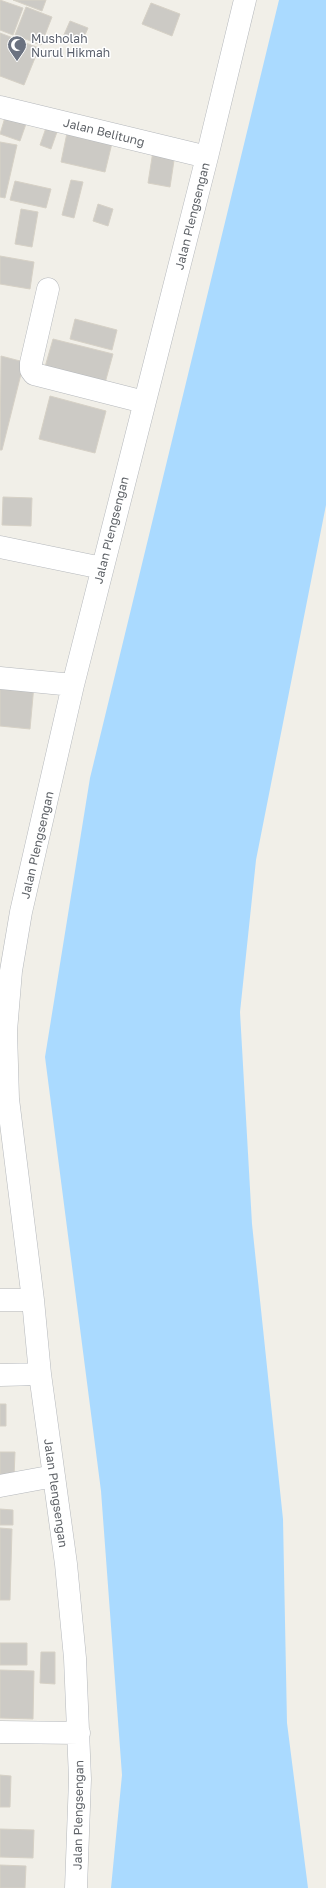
<svg xmlns="http://www.w3.org/2000/svg" width="326" height="1888" font-family="'Golos Text',sans-serif">
<rect width="100%" height="100%" fill="#f1efe8"/>
<path fill="#aadaff" d="M279,0h47v505l-70,355 -16,152 12,212 31,295 4,204 21,165h-197l11,-113 -21,-284 -56,-434 45,-279z"/>
<path fill="#cccac5" stroke="#d6d1c6" d="M0,0l23,8 -10,27 -13,-5z
M13,0h33l-4,11z
M151,3l29,11 -8,22 -30,-12z
M26,7l26,10 -11,28 -26,-10z
M70,21l18,7 -7,16 -18,-7z
M0,33l39,15 -15,37 -24,-9z
M6,114l21,7 -7,20 -20,-7z
M47,125l11,4 -7,20 -11,-4z
M67,133l45,10 -7,29 -44,-10z
M0,142l17,3 -12,53 -5,-1z
M153,151l22,3 -5,33 -22,-4z
M71,180l12,2 -9,36 -12,-3z
M15,181l36,8 -5,19 -36,-8z
M98,204l15,5 -5,17 -15,-5z
M21,209l17,3 -6,35 -17,-3z
M0,256l34,6 -4,27 -30,-5z
M75,319l42,11 -5,20 -42,-11z
M53,339l60,15 -8,29 -60,-16z
M1,356l23,6 -22,88h-2z
M50,396l56,15 -11,42 -56,-14z
M3,497l29,1 -1,28 -29,-1z
M0,682l34,3 -4,44 -30,-3z
M0,1404h6v22h-6z
M0,1452h15l-1,26 -14,-1z
M0,1509l13,1v15h-13z
M0,1528l12,1 -2,71h-10z
M0,1643h27v22h-27z
M41,1652h14v32l-15,-1z
M0,1670l34,1 -1,48 -33,-1z
M0,1775l11,1 -1,31h-10z
M0,1829l34,1 -1,28 -33,-1z
M0,1865l26,1 -1,22h-25z"/>
<g fill="none" stroke-linecap="round" stroke-linejoin="round">
<defs>
<path id="minor" d="M0,107l207,50
M48,289l-17,74v7l3,4 110,28
M0,547l102,21
M0,678l73,7
M0,1300h33
M0,1375l40,-1
M0,1486l54,-10
M0,1732l79,1
M76,1888l4,-109 -5,-121 -9,-94 -26,-190 -7,-74 -25,-201 -2,-68 5,-60 10,-59 52,-227 134,-528 38,-157"/>
</defs>
<use href="#minor" stroke="#b5b8bc" stroke-width="23"/>
<use href="#minor" stroke="#fff" stroke-width="22"/>
</g>
<defs>
<symbol id="mosque-pin" viewBox="-11 -11 22 30"><path d="M0 17L-7.5 6A9.5 9.5 0 1 1 7.5 6Z" fill="#6b7280" stroke="#fff"/><path d="M3.5-4.9A6 6 0 1 0 3.5 4.9A5 5 0 1 1 3.5-4.9Z" fill="#fff"/></symbol>
</defs>
<g fill-rule="evenodd">
<use href="#mosque-pin" x="6" y="34" width="22" height="30"/>
</g>
<g text-anchor="middle" dominant-baseline="central" stroke-width="3" stroke-linejoin="round" paint-order="stroke">
<g font-size="12" fill="#5b616d" stroke="#fff" text-anchor="start">
<text x="31" y="38">Musholah<tspan x="31" dy="14">Nurul Hikmah</tspan></text>
</g>
<g font-size="12" fill="#5f6368" stroke="#fff">
<text transform="translate(104 132) rotate(14)">Jalan Belitung</text>
<text transform="translate(192 216) rotate(-76)">Jalan Plengsengan</text>
<text transform="translate(111 530) rotate(-76)">Jalan Plengsengan</text>
<text transform="translate(37 845) rotate(-77)">Jalan Plengsengan</text>
<text transform="translate(56 1493) rotate(82)">Jalan Plengsengan</text>
<text transform="translate(78 1815) rotate(-89)">Jalan Plengsengan</text>
</g>
</g>
</svg>
